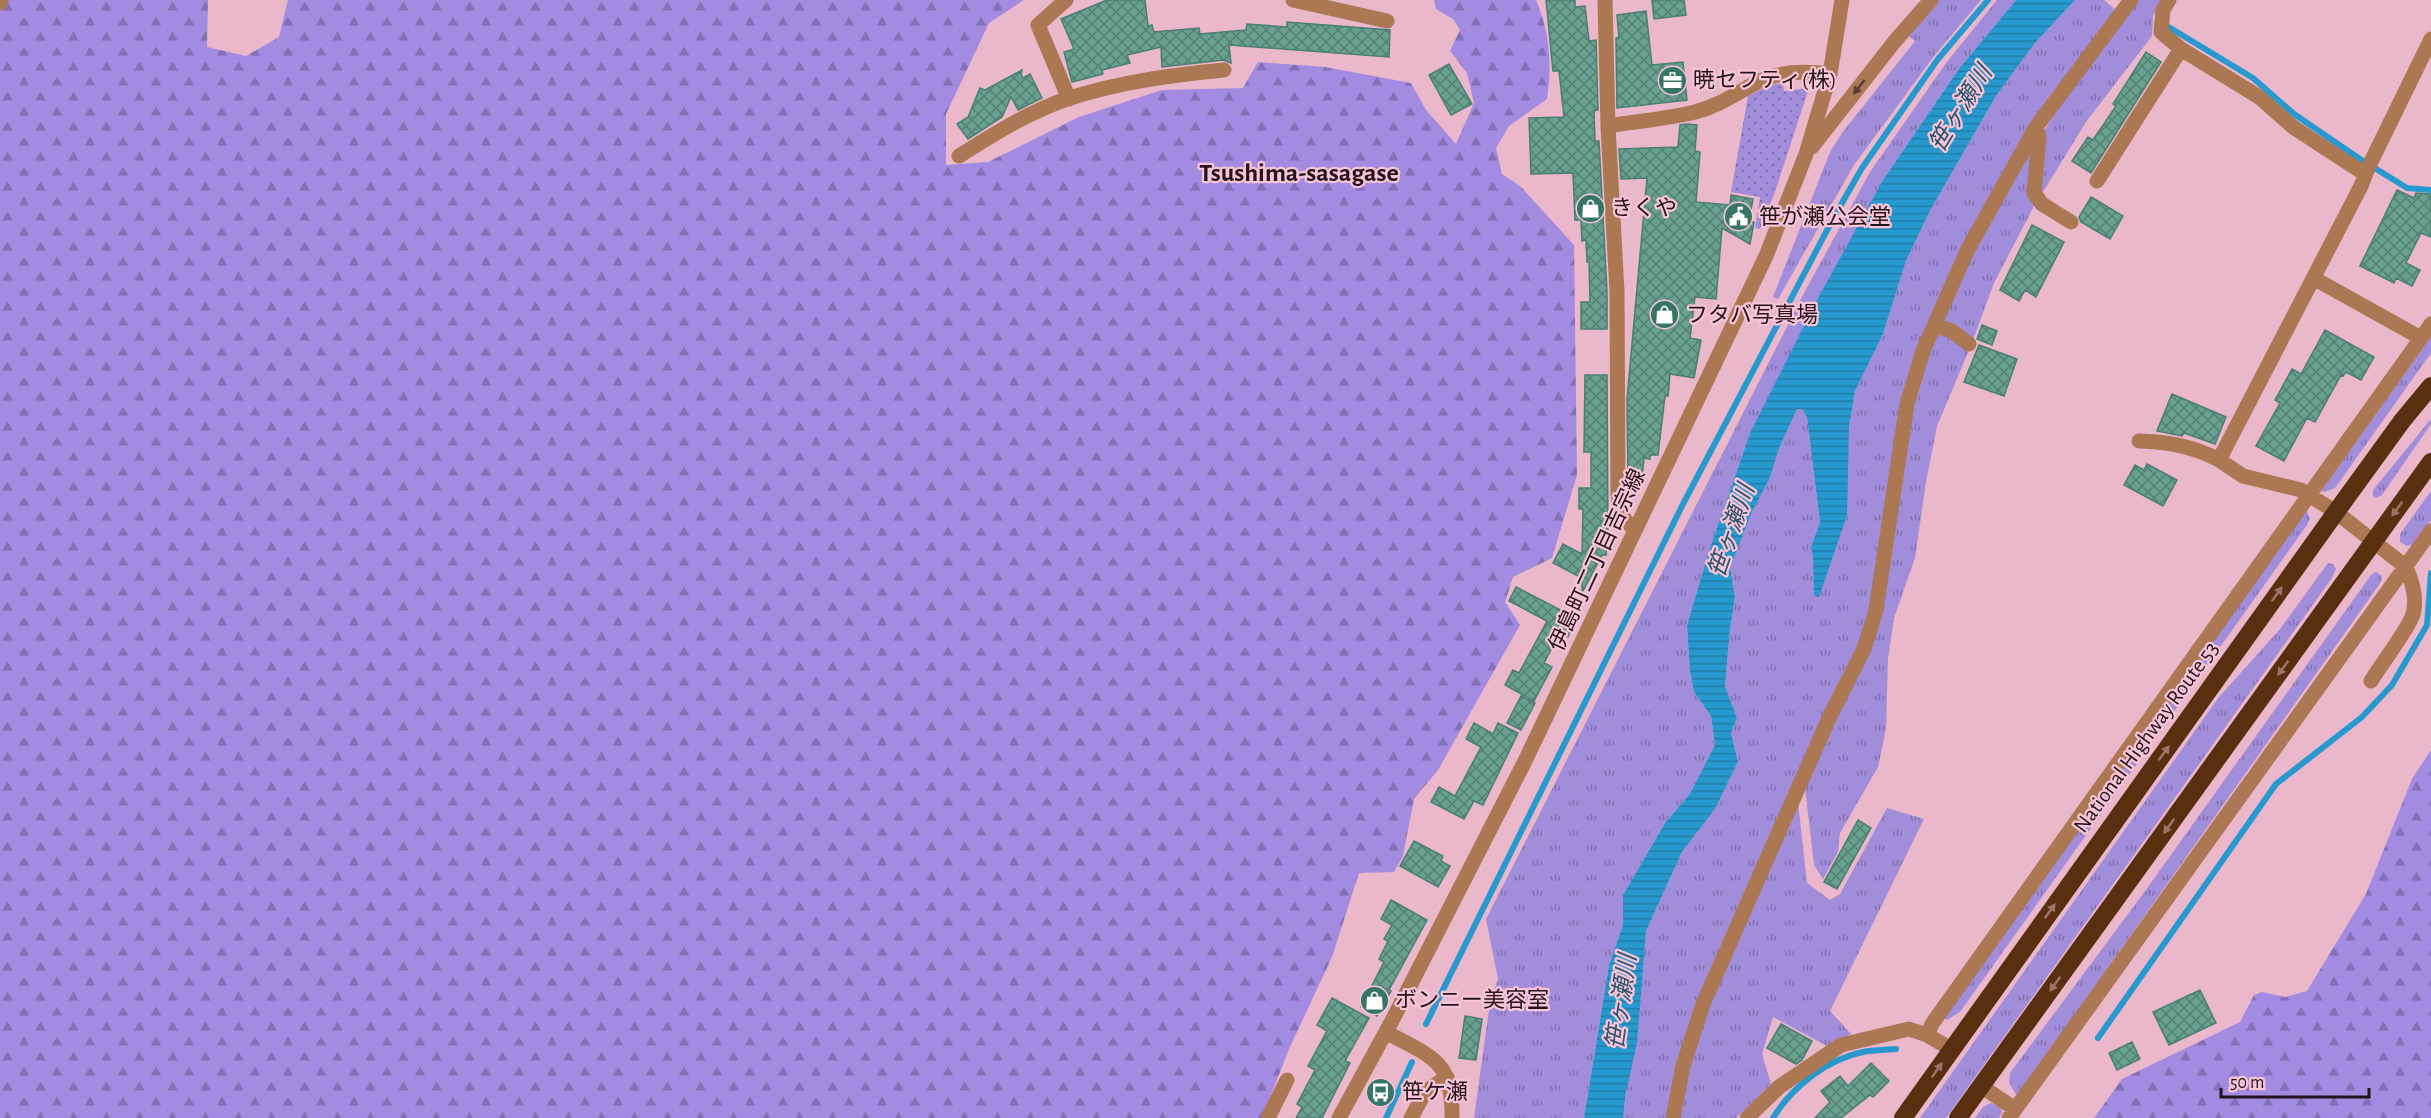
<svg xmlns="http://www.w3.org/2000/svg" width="2431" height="1118" font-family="'Alegreya Sans','Noto Sans JP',sans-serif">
<defs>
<pattern id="grass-tufts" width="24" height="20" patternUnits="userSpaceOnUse" patternTransform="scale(1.5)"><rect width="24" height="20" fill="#a18dda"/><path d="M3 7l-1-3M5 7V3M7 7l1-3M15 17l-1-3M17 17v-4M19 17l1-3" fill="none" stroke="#8372b0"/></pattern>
<pattern id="forest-firs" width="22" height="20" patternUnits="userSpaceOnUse" patternTransform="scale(1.5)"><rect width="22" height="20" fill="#a28be1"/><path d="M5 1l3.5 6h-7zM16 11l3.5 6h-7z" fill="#8470b6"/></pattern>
<pattern id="park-dots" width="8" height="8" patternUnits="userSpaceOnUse" patternTransform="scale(1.5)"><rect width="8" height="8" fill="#a18dda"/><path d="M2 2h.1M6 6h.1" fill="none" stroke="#8372b0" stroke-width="1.8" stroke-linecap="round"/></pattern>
<pattern id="water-rules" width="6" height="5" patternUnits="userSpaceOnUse" patternTransform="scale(1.5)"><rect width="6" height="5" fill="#2799ce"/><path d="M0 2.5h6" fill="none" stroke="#217ca6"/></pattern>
<pattern id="building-cross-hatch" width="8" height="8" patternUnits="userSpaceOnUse" patternTransform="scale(1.5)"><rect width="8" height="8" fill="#68a090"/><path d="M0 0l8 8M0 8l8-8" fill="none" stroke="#558175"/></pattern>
</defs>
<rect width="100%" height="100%" fill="#ebb7ca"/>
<path fill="url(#grass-tufts)" d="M1939,0h42l-47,56 -80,109 -76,134 -5,-2 57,-145 12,-19 73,-92 -6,-5z
M1997,0h19l-58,70 -75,110 -133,253 -40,115 -23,77 3,47 4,20 17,24 4,29 -26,50 -24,28 -42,72v30l-14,40 -25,153h-110l16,-115 8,-24 -12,-60 318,-626 66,-121 76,-109z
M2075,0h29l12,10 -55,73 -142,266 -47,260 -13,39 -162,355 -29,115h-45l23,-187 36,-79 33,-43 23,-47 -7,-29 6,-15 -12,-32 5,-56 5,-33 -5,-29 22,-56 18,-34 8,-27 19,-42 5,-1 5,9 13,105 -9,25 2,10 36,-130 6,-37 28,-56 23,-73 25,-52 65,-113 39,-53z
M2138,0h25l-10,16 -1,20 -66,86 -43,70 -5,-5 6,-56 26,-43z
M2035,141v63l-41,79 -21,57 -32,-18 31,-68z
M1937,331l32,19 -32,76 -11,56 -11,76 -21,60 -6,41 -2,70 -8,38 -38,66 -2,19 -15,27 -9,-14 -9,-78 30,-68 34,-67 43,-246z
M2431,337v16l-96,135 -11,4 -3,-1z
M2431,419v5l-49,71 -6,3 -3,-2v-6z
M2431,491v29l-17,24 -7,2 -7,-4v-8z
M2306,510l4,8 -3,7 -347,487 -13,8 -3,-2z
M2328,563l5,1 3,5 -4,9 -386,540h-26l299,-421 61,-68z
M2376,572l6,4 -1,6 -364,514 -8,-13 1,-10 138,-186 223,-312z
M1798,802l9,81 23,17 10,-6 47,-86 37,11 -94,192 21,23 -24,12 -54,-29 -11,37 9,30 -35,34h-57l11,-50 19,-63z
M1991,1103l9,4 2,5 -3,6h-24l8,-11z"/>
<path fill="url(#forest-firs)" d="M0,0h208l-1,47 39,9 33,-19 9,-37h736l-35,23 -43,91v51l42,-3 91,-45 83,-27 81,-2 15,-26 67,5 86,16 15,27 30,34 18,-41 -7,-30 -17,-22 10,-21 -7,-11 -17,-10 -2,-9h102c14,33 16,64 11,99l-38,27 -13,22 6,26 18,12 54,59 3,230 -25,83 -39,19 -8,25 15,23 -82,145 -24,29 -11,57 -9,16 -35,1 -27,84 -43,92 -27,69h-1262z
M2431,750v368h-337l28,-39 118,-57 14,-27 8,-3 23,5 22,-6 59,-97 46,-115z"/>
<path fill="url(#park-dots)" d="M1783,83l1,8 25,-3 -34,104 -15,37 -5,-1 5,-31 -29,-5 17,-96 22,-11z"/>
<path fill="url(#water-rules)" d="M2016,0h59l-40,43 -39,53 -65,113 -25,52 -23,73 -28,57 -6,36 -2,88 -28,82 -5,-2 -1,-38 -2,-10 9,-25 -13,-105 -5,-8h-5l-19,42 -8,27 -18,34 -22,56 5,29 -5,33 -5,56 12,32 -6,15 7,29 -23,47 -33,43 -36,79 -9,112 -11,49 -3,26h-39l25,-153 14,-40v-30l42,-72 24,-28 26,-50 -4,-29 -17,-24 -4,-20 -3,-47 23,-77 40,-115 67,-133 66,-120 75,-110z"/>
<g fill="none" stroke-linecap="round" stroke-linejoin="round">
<path stroke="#2799ce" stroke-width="6" d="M2167,26l86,52 41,36 63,43 50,31 24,2
M1426,1024l257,-520 151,-287 28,-49 76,-109 50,-59
M2098,1038l178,-254 86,-67 30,-32 35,-60 4,-52
M1386,1118l26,-56
M1773,1118c19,-31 54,-59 90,-66 10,-2 22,-2 33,-3"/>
</g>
<path fill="url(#building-cross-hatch)" stroke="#487f71" stroke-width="1.5" d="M1107,0h38l3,26 4,-1 2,7 45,-4 1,6 46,-4 1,-6 40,3v-5l103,8 -1,27 -160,-12 2,18 -8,-3 -61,7 -1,-20 -34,8 3,8 -28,7 1,4 -31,8 -8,-30 10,-3 -13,-30z
M1546,0h29v7l10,-1 4,35 7,-1 2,70 -4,1 1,30h4l8,151v37h-26v-27h9l-1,-40h-2l-1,-22 -4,1 -1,-21h-6l-2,-47 -42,1 -2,-56 35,-1 -5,-46h-6z
M1652,0h32l2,15 -32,4z
M1646,11l6,54 31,-3 4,38 -70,8 -1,-70 3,-1 -2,-22z
M2146,52l15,10 -70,111 -19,-12 16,-24 5,3 23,-34 -3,-2z
M1449,64l23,40 -21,11 -22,-40z
M1022,70l-1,4 2,4 7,-4 12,24 -24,12 -7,-13 -9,20 -34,22 -11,-15 11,-7 12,-29 5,2z
M1687,124l10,1 -2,26 5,1 -4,50 34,3 1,-10 22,4 -4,22 5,1 -4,22 -28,-16 -6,71 -21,-2 -5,41 11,2 -7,38 -24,-4 -2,22h-3l-7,59h-8v4l-6,-1 -2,20 -14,-1 -1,-78 20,-221 -26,1 -2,-30 59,-2 2,-22z
M2397,190l17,8 2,-5 15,1v43l-10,-4 -15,30 14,7 -8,16 -16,-8 -2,5 -34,-17z
M2091,197l32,19 -13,23 -29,-17 -2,-5z
M2032,225l32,17 -28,55 -11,-7 -6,11 -19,-11z
M1982,325l15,6 -5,14 -15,-6z
M2325,330l49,27 -13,23 -15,-8 -3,4 -2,-1 -26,47 -8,-4 -23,43 -28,-15 24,-43 -5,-3 17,-31 9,5z
M1979,345l38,14 -13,37 -40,-14z
M1585,375h22l1,163 -2,17h-4l-20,38v-15l-29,-15 10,-19 19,10 1,-45h-4v-21h12v-36h-7z
M2172,394l54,23 -11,27 -31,-11 -2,3 -25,-5z
M2147,464l30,16 -14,26 -39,-21 11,-20 9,5z
M1516,587l60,31 -8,19 -8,-4 -16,30 8,4 -18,34 -29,-16 8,-15 6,3 28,-52 -38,-20z
M1521,696l14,7 -14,27 -14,-7z
M1474,723l19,11 5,-11 20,10 -35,72 -9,-4 -10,18 -33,-17 8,-15 16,9 26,-49 -15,-8z
M1858,820l13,8 -34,61 -13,-7z
M1414,841l29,15 -2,5 9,5 -12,21 -38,-21z
M1391,900l36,20 -38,70 2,1 -14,25 -16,-9 23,-45 -5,-3 9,-18 -4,-2 8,-14 -11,-6z
M2200,990l16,33 -47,22 -16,-33z
M1332,998l37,20 -24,43 5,2 -28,55h-26l6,-11 -5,-3 18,-34 -7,-4 19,-35 -10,-6z
M1465,1016l17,3 -6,41 -17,-2z
M1781,1024l31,17 -10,19 -6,4 -29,-16z
M2132,1042l8,17 -23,11 -8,-17z
M1871,1063l18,18 -16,16 -3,-2 -29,23h-26l15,-16 -9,-11 19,-15 8,10z"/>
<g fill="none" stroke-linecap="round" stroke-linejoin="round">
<path stroke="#ac7753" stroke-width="15" d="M1066,0l-28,25 31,74
M1293,0l94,21
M1605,0l3,126 9,166 1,202c2,17 3,27 18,35
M2169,0l-6,10 -2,22 20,17 78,48 34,30 72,47
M0,3l1,-3
M1608,126c29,-5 59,-7 87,-14 24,-6 41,-19 63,-30 21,-11 48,-11 72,-8
M2036,127l3,10 -5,56 8,11 29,18
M1812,147l83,-106 36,-41
M959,156c35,-22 71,-45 111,-58 50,-16 102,-23 154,-28
M2097,181l84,-132
M2315,279l106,59
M1935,326l17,5 17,13
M2139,441c29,1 54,5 80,19
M2371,681c11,-18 33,-46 41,-64 6,-15 0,-36 -6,-50l-70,-55 -35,-22 -58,-14 -24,-16 142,-274 7,-18 63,-129
M1386,1032c46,26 67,27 66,86
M1951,1049l-24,-14 5,-11 499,-700
M1981,1086l34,23
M1268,1118l19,-38
M1339,1118l55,-101 131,-256 241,-505 40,-102 24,-80 12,-74
M1411,1118l14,-26 22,-15
M1673,1118l10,-52 20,-62 127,-288 34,-67 12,-39 31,-206 16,-53 44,-100 69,-124 95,-127
M1747,1118l32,-31 62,-42 68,-16 18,6
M2009,1118l422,-587"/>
<path stroke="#582f0f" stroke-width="18" d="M1903,1118l433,-606 66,-91 29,-35
M1958,1118l473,-656"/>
</g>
<defs><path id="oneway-solid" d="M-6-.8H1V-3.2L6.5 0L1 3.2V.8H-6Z" transform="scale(1.5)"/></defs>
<use fill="#5a3b31" href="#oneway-solid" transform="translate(1859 87) rotate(128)"/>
<g fill="#a07269">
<use href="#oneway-solid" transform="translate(2397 509) rotate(126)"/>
<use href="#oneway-solid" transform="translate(2277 594) rotate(-54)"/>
<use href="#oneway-solid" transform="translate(2283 668) rotate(126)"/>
<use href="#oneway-solid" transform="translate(2164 753) rotate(-54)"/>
<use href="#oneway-solid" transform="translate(2169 826) rotate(126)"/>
<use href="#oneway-solid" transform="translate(2050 911) rotate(-54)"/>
<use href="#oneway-solid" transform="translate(2055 984) rotate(126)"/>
<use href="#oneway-solid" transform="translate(1937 1070) rotate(-55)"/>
</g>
<defs>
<symbol id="office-disc" viewBox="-11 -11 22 22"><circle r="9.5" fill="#357666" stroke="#f8c4d7"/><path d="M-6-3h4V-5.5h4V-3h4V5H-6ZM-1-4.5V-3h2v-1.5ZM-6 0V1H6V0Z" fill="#fff"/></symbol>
<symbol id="shop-disc" viewBox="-11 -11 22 22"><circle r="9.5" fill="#357666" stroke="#f8c4d7"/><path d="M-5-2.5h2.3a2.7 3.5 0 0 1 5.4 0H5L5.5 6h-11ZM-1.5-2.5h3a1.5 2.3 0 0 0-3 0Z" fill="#fff"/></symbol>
<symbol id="civic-disc" viewBox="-11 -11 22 22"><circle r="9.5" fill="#357666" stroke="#f8c4d7"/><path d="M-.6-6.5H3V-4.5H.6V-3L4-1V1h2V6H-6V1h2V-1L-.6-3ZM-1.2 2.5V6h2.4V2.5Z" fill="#fff"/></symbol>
<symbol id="bus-disc" viewBox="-11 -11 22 22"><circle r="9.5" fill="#357666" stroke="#f8c4d7"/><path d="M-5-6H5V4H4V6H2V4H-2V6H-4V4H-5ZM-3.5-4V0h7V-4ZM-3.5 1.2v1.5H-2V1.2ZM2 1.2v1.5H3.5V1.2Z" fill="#fff"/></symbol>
</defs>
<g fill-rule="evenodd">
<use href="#office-disc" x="1656" y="64" width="33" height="33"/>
<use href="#shop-disc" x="1574" y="192" width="33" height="33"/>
<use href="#civic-disc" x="1722" y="200" width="33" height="33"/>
<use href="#shop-disc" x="1648" y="298" width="33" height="33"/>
<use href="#shop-disc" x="1358" y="984" width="33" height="33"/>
<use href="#bus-disc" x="1364" y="1076" width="33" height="33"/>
</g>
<g text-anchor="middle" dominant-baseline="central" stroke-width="4.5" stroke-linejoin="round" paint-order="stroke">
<g font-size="22" fill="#24131a" stroke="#f8c4d7" text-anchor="start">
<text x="1693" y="80">暁セフティ(株)</text>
<text x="1611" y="208">きくや</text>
<text x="1759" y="217">笹が瀬公会堂</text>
<text x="1686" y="315">フタバ写真場</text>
<text x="1395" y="1000">ボンニー美容室</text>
<text x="1402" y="1092">笹ケ瀬</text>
</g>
<g font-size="22" fill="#24131a" stroke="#f8c4d7">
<text transform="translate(1597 560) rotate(-65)">伊島町二丁目吉宗線</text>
<text transform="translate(2146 737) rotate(-54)">National Highway Route 53</text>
</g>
<g font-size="24" font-style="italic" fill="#29546c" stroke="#f8c4d7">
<text transform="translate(1961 109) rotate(-58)">笹ヶ瀬川</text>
<text transform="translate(1732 531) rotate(-71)">笹ヶ瀬川</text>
<text transform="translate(1622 1002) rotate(-82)">笹ヶ瀬川</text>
</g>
<g font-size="26" font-weight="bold" fill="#24131a" stroke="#f8c4d7">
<text x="1299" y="173">Tsushima-sasagase</text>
</g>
</g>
<path d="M2221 1088v9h148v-9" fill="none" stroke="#24131a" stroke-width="3"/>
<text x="2230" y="1088" font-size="18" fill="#24131a" stroke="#f8c4d7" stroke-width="4.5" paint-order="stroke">50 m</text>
</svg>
